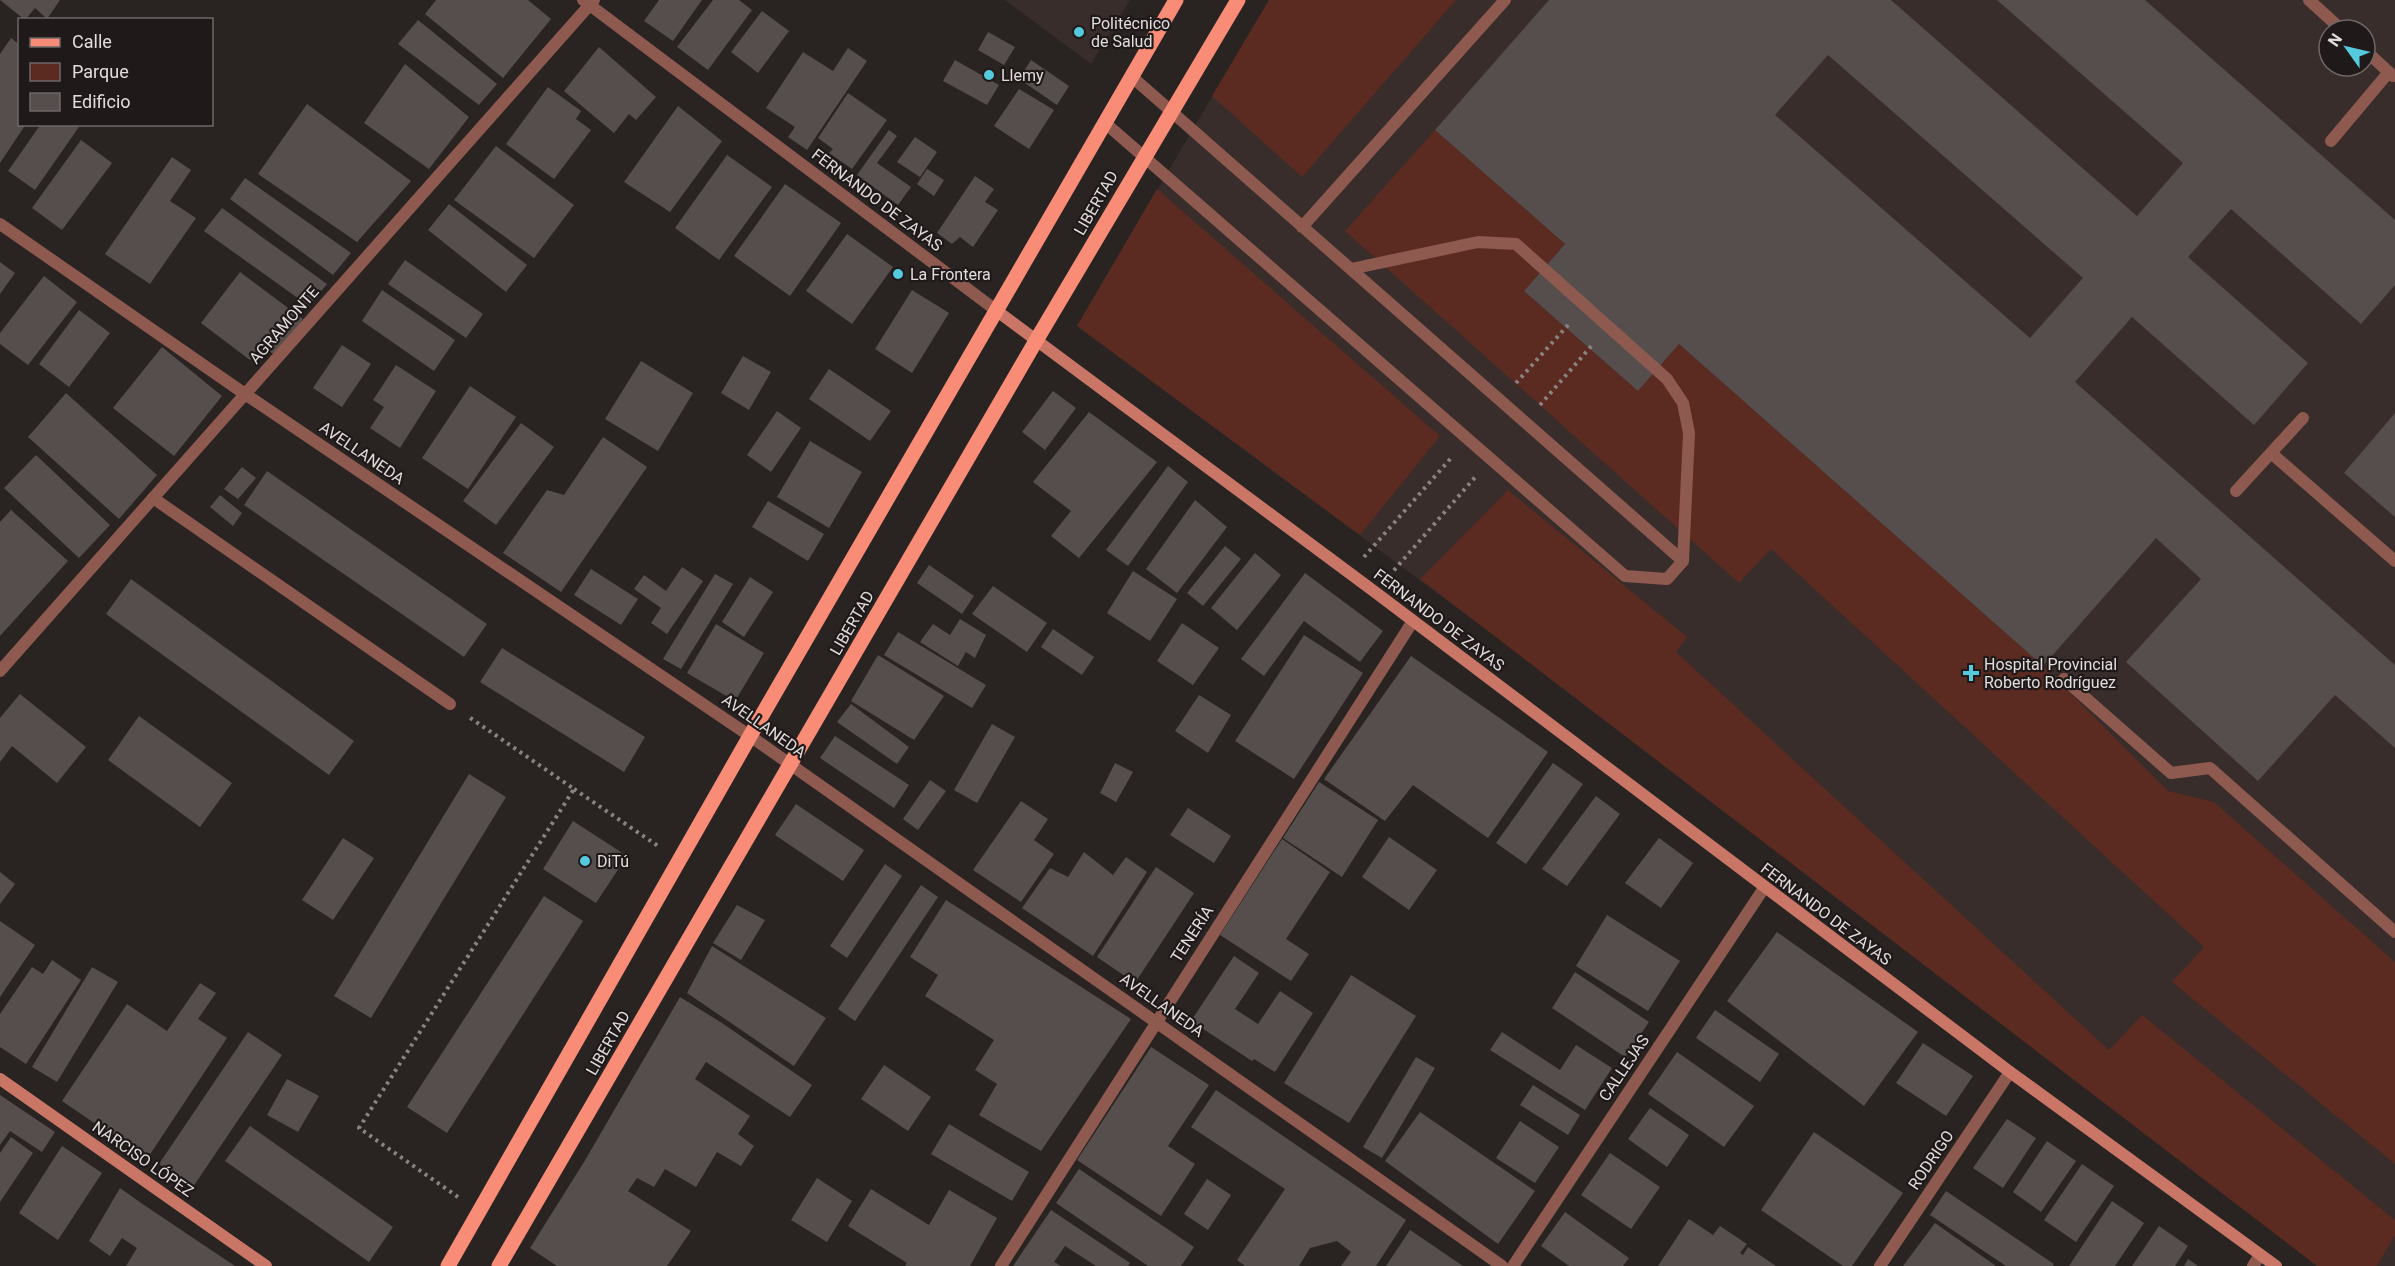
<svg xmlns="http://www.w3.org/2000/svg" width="2395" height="1266" font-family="Roboto,sans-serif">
<rect width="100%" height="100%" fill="#292322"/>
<path fill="#382d2a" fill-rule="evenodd" d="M1005,0h125l-39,64z
M1269,0h1126v1266h-78l-644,-498 -596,-442zM2329,30h36v36h-36z"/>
<path fill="#5b2a21" d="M1269,0h187l-154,177 -90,-81z
M1435,130l130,114 -41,47 114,100 41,-47 364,322 125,125 46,11 181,160v202l-223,-182 32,-35 -433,-398 -32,34 -394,-352z
M1157,189l283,247 -80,99 -283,-209z
M1508,490l179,147 -11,15 433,398 33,-35 253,205v15l-18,31h-60l-897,-687z"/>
<path fill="#554e4d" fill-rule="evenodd" d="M0,0h60l-13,19 -12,-11 -10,12z
M436,0h92l23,19 -48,59 -78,-64z
M659,0h43l-29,41 -29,-20z
M713,0h26l13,10 -44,60 -31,-23z
M1549,0h342l246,216 46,-53 -186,-163h148l250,220v65l-34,39 -130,-115 -43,48 120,106 -54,62 -122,-108 -57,65 320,283v83l-60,-53 -77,86 -132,-119 75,-83 -45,-41 -113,128 -364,-322 -41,47 -114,-100 41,-47 -130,-114zM1828,55l255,223 -53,60 -255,-223z
M762,11l27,20 -31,42 -27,-21z
M418,20l79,64 -18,21 -81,-61z
M988,32l27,15 -11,18 -26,-15z
M11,38l9,7v79h6l-26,39v-109z
M599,47l57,50 -20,23 -7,-6 -15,19 -50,-42z
M848,48l19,13 -60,89 -19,-13 7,-10 -29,-19 37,-56 30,19z
M955,60l44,25 -12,20 -44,-24z
M1031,60l38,26 -12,19 -38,-26z
M405,64l64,53 -40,52 -65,-46z
M548,87l33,24 -5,8 15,11 -37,49 -48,-35z
M1019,89l35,21 -25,39 -35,-23z
M848,93l39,27 -35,49 -23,-16 4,-4 -15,-11z
M307,104l104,77 -54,61 -99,-68z
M678,106l44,35 -52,71 -46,-30z
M41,124h40l-46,66 -27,-19z
M889,130l8,6 -20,27 34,24 -13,18 -41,-30z
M915,137l22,15 -17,25 -23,-15z
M81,140l31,23 -50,67 -30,-22z
M496,146l78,59 -40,53 -80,-58z
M727,155l45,32 -53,73 -44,-32z
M172,157l19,13 -21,31 26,17 -46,66 -45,-30z
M927,169l17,11 -10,16 -17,-12z
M975,176l19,13 -9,13 13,8 -25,37 -13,-10 -8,7 -15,-11z
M245,178l106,75 -18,22 -103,-76z
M785,184l56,39 -51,73 -56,-40z
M449,204l78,61 -21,27 -78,-62z
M222,208l105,76 -18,22 -105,-75z
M847,234l46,33 -41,57 -46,-33z
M405,260l78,54 -17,24 -78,-54z
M0,262l15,11 -15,21z
M240,272l63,47 -27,37 -15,-11 -11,15 -49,-37z
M44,276l33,26 -49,63 -28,-21v-11z
M382,290l73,50 -21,31 -72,-50z
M912,290l37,23 -37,60 -37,-24z
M79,310l31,23 -41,54 -30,-23z
M342,345l29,19 -29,43 -29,-19z
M162,347l60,49 -48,60 -61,-48z
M743,356l28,16 -22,38 -28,-17z
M641,361l52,32 -35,58 -53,-32z
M396,365l40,26 -36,57 -30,-20 14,-21 -11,-7z
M829,369l62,42 -21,30 -61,-42z
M470,386l46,31 -48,72 -46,-31z
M1053,391l23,17 -31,42 -23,-18z
M66,393l91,82 -38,44 -91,-82z
M777,411l24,17 -30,44 -24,-17z
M1089,412l68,50 -78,96 -28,-22 20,-25 -38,-29z
M2395,413v104l-51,-44z
M521,423l33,24 -58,78 -33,-24z
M603,437l44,30 -86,125 -58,-39 44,-63 17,5z
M810,441l52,31 -33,56 -52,-31z
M36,455l74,70 -31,33 -75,-70z
M1168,466l20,16 -60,84 -22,-16z
M242,467l14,11 -18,21 -14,-10z
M267,471l220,153 -23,33 -220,-152z
M220,495l22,18 -9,13 -23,-19z
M1195,500l32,27 -50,66 -31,-24z
M768,501l56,33 -16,27 -56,-34z
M11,510l57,51 -68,75v-114z
M1225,546l16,13 -38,47 -16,-13z
M1255,553l26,22 -44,55 -26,-22z
M929,565l45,31 -12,18 -45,-31z
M682,567l21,14 -36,53 -16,-11 10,-15 -27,-19 10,-14 22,16z
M591,569l47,30 -17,26 -47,-30z
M1133,571l44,28 -27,42 -43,-28z
M1305,573l78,58 -23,31 -56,-41 -40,55 -23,-17z
M715,574l18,10 -52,85 -18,-10z
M750,577l23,15 -29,45 -22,-15z
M131,579l223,162 -25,34 -223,-161z
M993,586l54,37 -20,29 -55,-38z
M960,619l26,16 -11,23 -9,-6 -8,14 -38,-24 13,-18 17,11z
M1182,623l37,25 -26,37 -36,-24z
M716,624l48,29 -29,48 -48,-28z
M1053,629l41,28 -12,18 -41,-28z
M898,632l88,53 -14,23 -88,-53z
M1304,635l59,38 -69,106 -59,-38z
M502,648l143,89 -21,35 -144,-90z
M878,655l66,41 -30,44 -63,-39z
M1411,656l137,96 -60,86 -75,-53 -28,36 -61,-42z
M20,694l66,53 -29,36 -45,-37 -12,16v-44z
M1199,695l32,20 -23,38 -33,-22z
M851,704l58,43 -12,17 -60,-42z
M139,716l93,67 -32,44 -92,-67z
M992,724l23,13 -38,66 -23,-13z
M835,736l74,49 -15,23 -74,-50z
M1115,763l18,9 -17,30 -16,-9z
M1553,763l30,21 -57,80 -30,-21z
M469,774l37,23 -135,221 -37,-22z
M930,780l16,11 -28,39 -15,-11z
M1319,782l59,38 -36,57 -59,-39z
M1596,796l24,18 -53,72 -25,-17z
M1021,801l27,18 -14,21 20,14 -33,48 -48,-32z
M796,804l68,46 -21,31 -68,-46z
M1188,808l43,28 -17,27 -44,-28z
M573,821l54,35 -31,47 -53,-34z
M1389,837l48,33 -28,40 -47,-33z
M343,838l31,20 -41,62 -31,-20z
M1659,838l34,25 -32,45 -36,-25z
M1282,839l48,33 -44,67 23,15 -18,27 -71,-46z
M1084,852l29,23 13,-18 21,15 -54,84 -71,-48 28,-40 18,9z
M885,864l17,12 -55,82 -17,-12z
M1156,867l38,26 -59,90 -38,-26z
M0,872l15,12 -15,20z
M921,885l17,12 -83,124 -17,-12z
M544,896l39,25 -136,212 -40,-26z
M946,900l185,119 -90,132 -62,-36 18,-31 -22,-14 19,-30 -69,-44 13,-21 -28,-18z
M737,905l28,15 -24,40 -28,-17z
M1607,915l73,46 -32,50 -72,-45z
M0,921l35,24 -35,52z
M1777,932l141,100 -54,74 -137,-105z
M712,946l114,72 -32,48 -107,-73z
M1234,956l25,17 -24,36 23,15 22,-33 33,22 -38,59 -21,-13 -2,2 -61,-40z
M52,960l29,20 -55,84 -26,-17v-33l32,-47 11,7z
M92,967l26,15 -61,100 -25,-15z
M1575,972l74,50 -24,35 -73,-49z
M1351,975l65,41 -67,107 -65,-40z
M200,983l16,10 -18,26 29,19 -80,121 -85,-58 65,-97 40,27z
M680,997l42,26 90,62 -22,32 -84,-55 -11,17 55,37 -12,18 16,12 -13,20 -24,-14 -21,35 -31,-18 -11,18 -17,-9 -9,13 63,40 -24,35h-110l-27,-18 54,-86z
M1715,1010l64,44 -19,28 -64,-44z
M248,1032l34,23 -89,132 -34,-23z
M1502,1032l58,38 16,-25 36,23 -27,42 -95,-60z
M1923,1043l50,33 -27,40 -50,-33z
M1151,1047l58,38 -41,61 27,18 -34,52 -84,-56z
M1677,1052l77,54 -30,41 -76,-53z
M1416,1057l19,11 -53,90 -19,-11z
M884,1065l47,32 -23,34 -47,-32z
M287,1079l32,17 -21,36 -31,-17z
M1533,1085l47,30 -12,20 -48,-30z
M1216,1090l190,130 -30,46h-35l10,-14 -14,-11 -27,7 -11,18h-54l-8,-6 48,-71 -94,-62z
M0,1095l55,37 -13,20 -32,-21 -10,14z
M1650,1108l39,27 -22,32 -39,-28z
M1420,1112l115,79 -37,53 -113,-83z
M2007,1119l29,19 -33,50 -30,-20z
M1520,1121l39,26 -24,36 -39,-25z
M949,1124l80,48 -17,29 -81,-47z
M250,1126l143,101 -24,35 -144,-101z
M1814,1132l89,61 -51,73h-9l-82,-56z
M11,1137l22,16 -33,49v-49z
M2047,1141l29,20 -35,51 -28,-20z
M62,1146l40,27 -44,67 -39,-27z
M1610,1153l50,34 -29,42 -50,-34z
M2082,1164l32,22 -38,56 -32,-22z
M1079,1169l115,78 -13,19h-33l-92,-63z
M817,1178l35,23 -25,41 -36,-22z
M1207,1179l24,16 -23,35 -24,-16z
M120,1188l24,17 91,61h-109l11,-18 -15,-10 -12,18 -21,-15z
M871,1189l58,36 20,-35 48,28 -27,48h-65l2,-3 -59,-37z
M1946,1191l108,73 -1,2h-47l-76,-51z
M2112,1201l32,22 -29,43h-46z
M1051,1210l79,53 -2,3h-32l-31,-20 -11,16 7,4h-48z
M1565,1212l64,46 -6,8h-54l-28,-20z
M1689,1219l24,16 7,-9 27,18 -7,9 3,2 5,-8 28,19h-118z
M1935,1223l61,43h-93z
M2159,1226l29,20 -13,20h-43z
M1410,1230l53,36h-77z
M2188,1259l10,7h-14z"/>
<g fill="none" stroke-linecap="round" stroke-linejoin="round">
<path stroke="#898483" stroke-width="4" stroke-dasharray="3 4.5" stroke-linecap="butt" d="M1516,383l53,-59
M1540,405l54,-62
M1364,557l88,-100
M1389,576l88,-101
M574,789l84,57
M458,1197l-99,-69 215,-339 -105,-72"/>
<path stroke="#8e5a4f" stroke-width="12" d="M2309,0l33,30
M2365,50l28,26
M1104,122l521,454 42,3 16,-18 -552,-485
M2331,141l58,-69
M1302,227l203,-227
M1351,269l127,-27 38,2 151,135 16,24 6,30 -6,128
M2271,453l124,108
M2236,491l67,-73
M153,498l297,206
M2064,679l107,94 39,-5 185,164"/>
<path stroke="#8e5a4f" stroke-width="12" d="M583,0l414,311
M0,224l245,170 505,342 752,530
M0,671l594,-671
M1001,1266l412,-645
M1513,1266l251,-378
M1880,1266l130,-194
M2253,1266l7,-11"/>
<path stroke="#c97666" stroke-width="12" d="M997,311l378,281 635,480 266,194
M0,1079l266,187"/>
<path stroke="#f88c77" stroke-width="15" d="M448,1266l302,-530 426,-736
M499,1266l538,-927 201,-339"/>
</g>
<g fill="#55cadf" stroke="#1f1a19" stroke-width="2">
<circle cx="1079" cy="32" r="6"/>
<circle cx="989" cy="75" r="6"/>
<circle cx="898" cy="274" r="6"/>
<path d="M1968 664h6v6h6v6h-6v6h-6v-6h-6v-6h6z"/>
<circle cx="585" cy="861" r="6"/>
</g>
<g text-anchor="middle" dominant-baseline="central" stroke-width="4.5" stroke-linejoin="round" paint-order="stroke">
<g font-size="16" fill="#e1dddc" stroke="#1f1a19" text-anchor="start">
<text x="1091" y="23">Politécnico<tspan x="1091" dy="18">de Salud</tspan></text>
<text x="1001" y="75">Llemy</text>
<text x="910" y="274">La Frontera</text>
<text x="1984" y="664">Hospital Provincial<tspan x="1984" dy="18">Roberto Rodríguez</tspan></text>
<text x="597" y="861">DiTú</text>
</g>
<g font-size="16" fill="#e1dddc" stroke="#1f1a19">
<text transform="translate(877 200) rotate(37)">FERNANDO DE ZAYAS</text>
<text transform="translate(1096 203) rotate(-60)">LIBERTAD</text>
<text transform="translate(284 325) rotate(-49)">AGRAMONTE</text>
<text transform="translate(362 453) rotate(34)">AVELLANEDA</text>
<text transform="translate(1439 620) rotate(37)">FERNANDO DE ZAYAS</text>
<text transform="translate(852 623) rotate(-60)">LIBERTAD</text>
<text transform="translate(764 726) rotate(35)">AVELLANEDA</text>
<text transform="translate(1826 914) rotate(37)">FERNANDO DE ZAYAS</text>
<text transform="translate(1192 934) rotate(-57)">TENERÍA</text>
<text transform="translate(1162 1005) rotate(35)">AVELLANEDA</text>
<text transform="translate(608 1043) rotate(-60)">LIBERTAD</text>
<text transform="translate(1624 1068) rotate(-56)">CALLEJAS</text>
<text transform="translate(143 1159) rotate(35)">NARCISO LÓPEZ</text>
<text transform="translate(1931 1160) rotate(-56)">RODRIGO</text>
</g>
</g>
<rect x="18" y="18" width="195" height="108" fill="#1f1a19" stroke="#6d6867" stroke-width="1.5"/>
<rect x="30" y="38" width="30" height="9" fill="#f88c77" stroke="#6d6867" stroke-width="1.5"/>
<text x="72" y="48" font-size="18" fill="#e1dddc">Calle</text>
<rect x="30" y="63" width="30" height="18" fill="#5b2a21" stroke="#6d6867" stroke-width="1.5"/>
<text x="72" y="78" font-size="18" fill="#e1dddc">Parque</text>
<rect x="30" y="93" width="30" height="18" fill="#554e4d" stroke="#6d6867" stroke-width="1.5"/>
<text x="72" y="108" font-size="18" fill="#e1dddc">Edificio</text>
<g transform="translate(2347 48) rotate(304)"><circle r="28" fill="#1f1a19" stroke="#6d6867" stroke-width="1.5"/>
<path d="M0-4.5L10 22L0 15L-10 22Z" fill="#55cadf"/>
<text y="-9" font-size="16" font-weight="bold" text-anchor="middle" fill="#e1dddc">N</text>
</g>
</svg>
